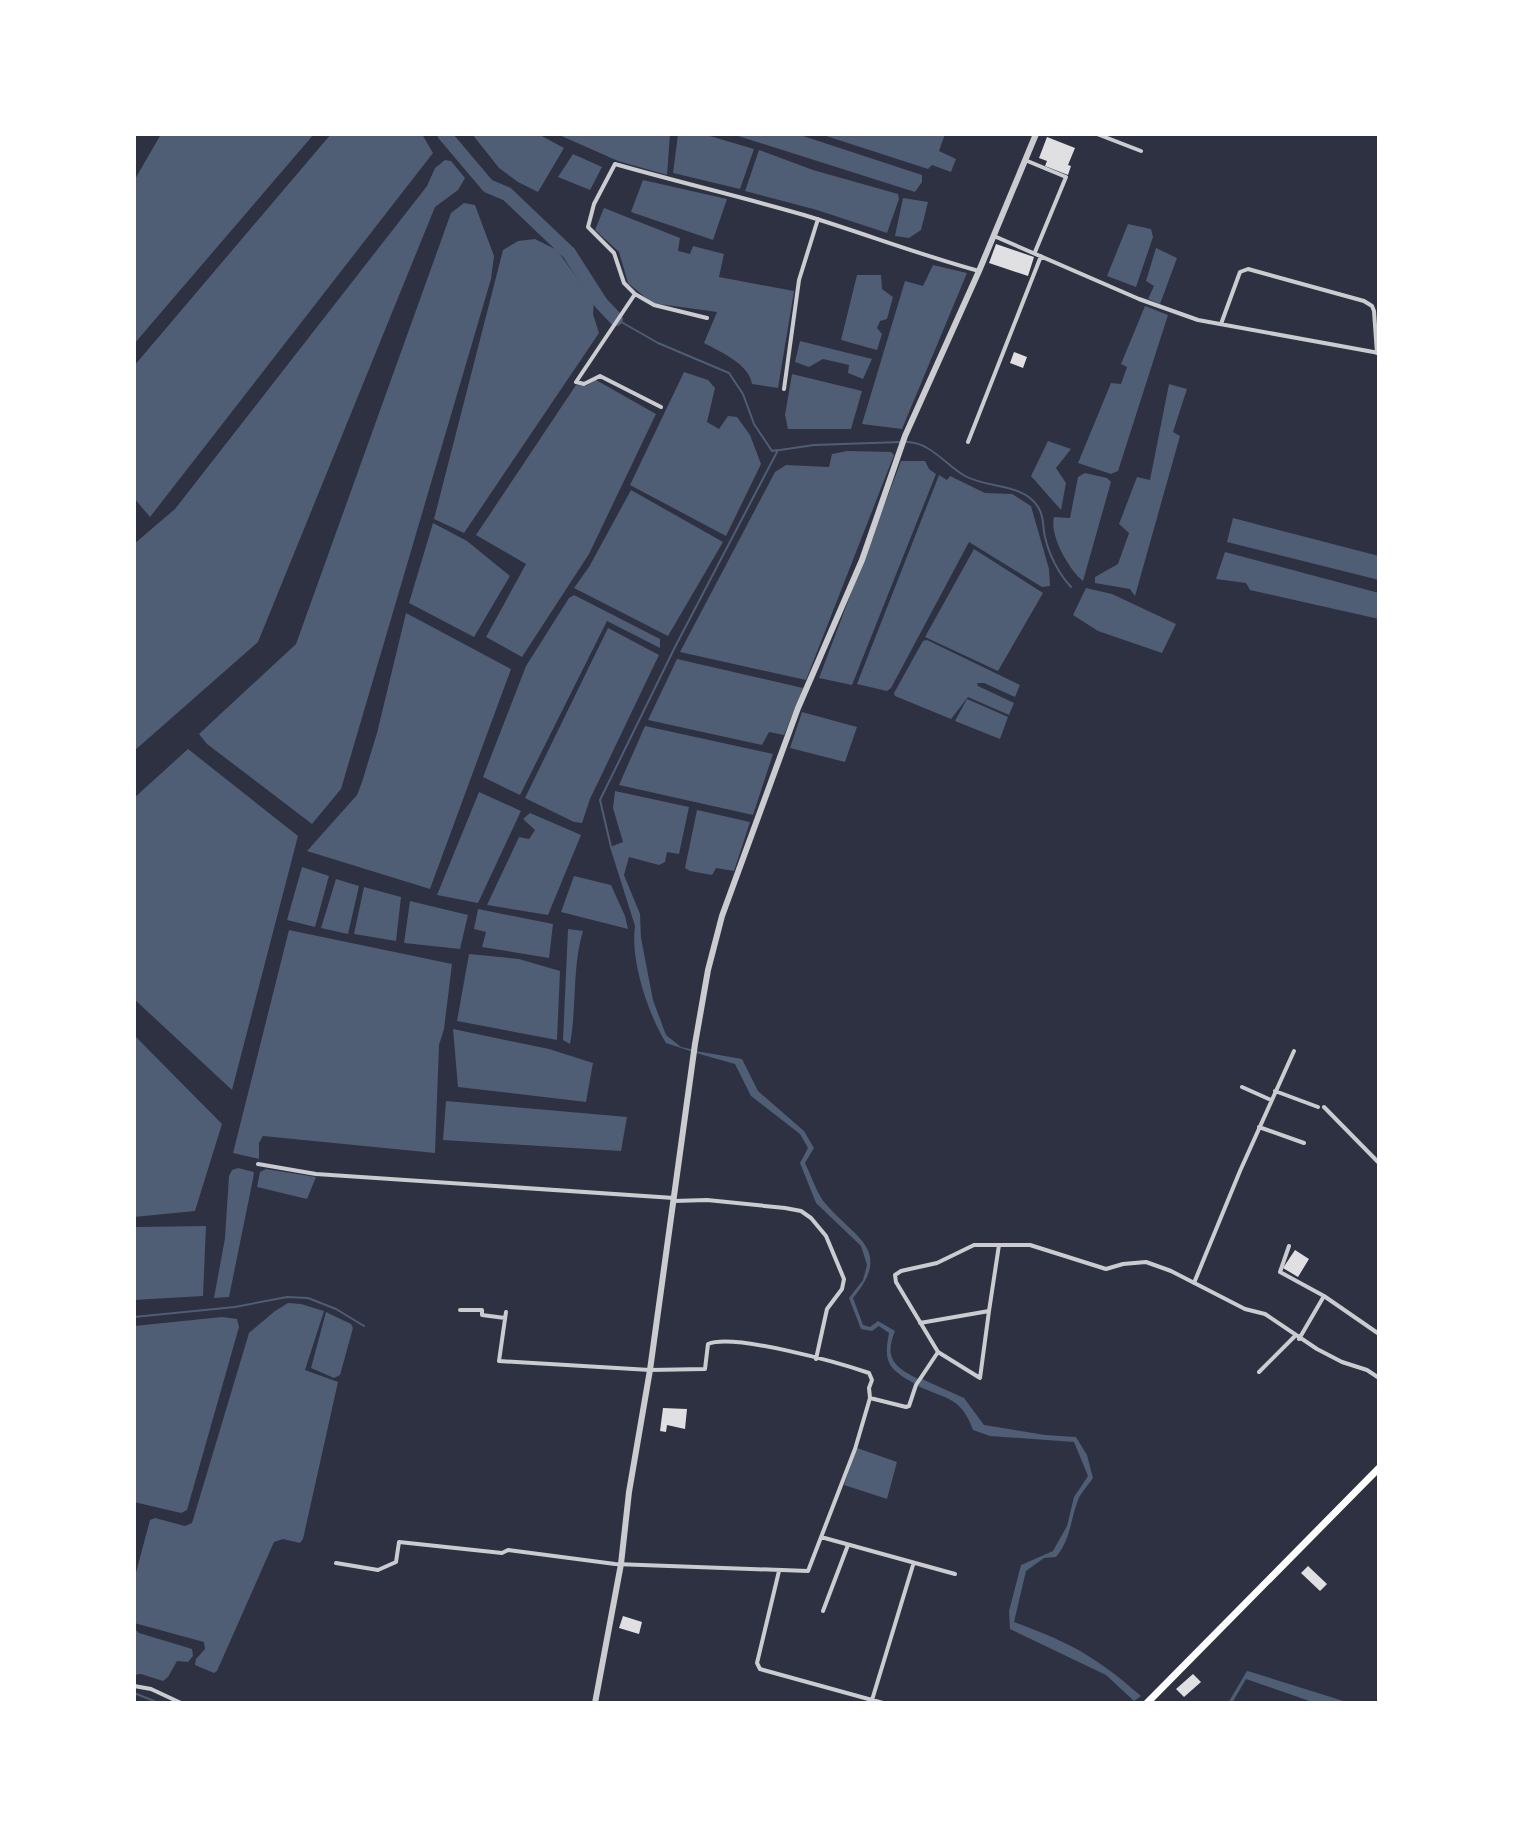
<svg xmlns="http://www.w3.org/2000/svg" width="1513" height="1837" font-family="Signika,sans-serif">
<rect width="100%" height="100%" fill="#2d3142"/>
<path fill="#4f5d75" d="M161,134h153l-180,210v-163z
M331,134h91l11,19 -283,364 -16,-19v-132z
M472,134h66l26,14 -26,44 -20,-10 -19,-14z
M557,134h113l-3,41 -49,-14z
M678,134h25l51,15 -14,40 -67,-16z
M732,134h65l125,41v7l-7,10z
M820,134h125l-6,17 17,8 -5,13 -19,-7 -4,4z
M759,150l54,20 85,24 1,5 -12,34 -70,-23 -72,-19z
M573,154l29,13 -12,23 -32,-13z
M445,160l6,1 14,17 -7,12 -23,17 -177,435 -124,109v-207l41,-35 252,-323 8,-18z
M643,180l84,19 -14,41 -82,-28z
M903,198l25,4 -7,28 -12,8 -14,-2z
M464,203l11,2 19,51 -3,23 -150,510 -29,35 -105,-80 -8,-10 97,-90 155,-431z
M604,208l76,30 -2,13 12,3 3,-8 31,8 -5,23 75,14 -16,97 -26,-4c-3,-20 -31,-32 -48,-41l13,-31 -65,-9 -24,-20 -9,-31 -24,-22z
M1128,224l23,5 2,8 -17,50 -29,-11z
M535,239l22,11 37,52 -1,12 6,19 -135,200 -30,-14 69,-269 15,-9z
M1156,248l21,10 -17,46 -12,-5 6,-13 -8,-5z
M933,265l34,8 -65,156 -40,-5 43,-143 18,5z
M857,275h24l1,14 11,8 -6,22 -7,2 -3,7 5,6 -5,16 -36,-10z
M1145,306l23,9 -50,156 -7,3 -33,-11 33,-80 10,1 6,-17 -6,-3z
M800,341l72,18 -9,20 -15,-6 1,-8 -26,-6 -14,8 -14,-5z
M684,372l24,8 7,8 -8,34 12,7 9,-13 9,1 13,18 11,29 -35,72 -96,-51z
M792,374l70,17 -11,38h-63l-3,-14z
M596,380l60,34 -67,140 -67,103 -36,-20 40,-73 -50,-29 100,-150 10,1z
M1169,384l18,5 -14,43 7,4 -45,160 -5,-7 -35,-6v-6l23,-13 11,-31 -10,-9 18,-47 13,3z
M1048,441l23,8 -15,19 10,15 -5,27 -30,-34z
M847,451l44,1 3,3 -88,225 -126,-28 95,-180 11,-7 43,2 3,-13z
M901,461h24l4,8 7,5 -84,211 -33,-7z
M1085,473l22,5 4,4 -28,99c-14,-11 -34,-46 -29,-64l16,1 8,-41z
M939,475l8,5 3,-4 35,17 27,1 19,12 18,63 1,17 -8,1 -73,-45 -78,146 -4,3 -30,-7z
M631,490l92,52 -55,94 -94,-48 15,-21z
M1233,518l146,38v24l-152,-38z
M433,523l34,18 43,35 -36,61 -65,-34z
M974,549l69,44 -45,78 -73,-34z
M1225,552l154,41v26l-129,-29 -4,-7 -30,-4z
M1086,588l26,6 64,30 -14,29 -64,-22 -25,-16z
M574,595l86,44v9l-53,-27 -87,174 -37,-18 43,-111 43,-68z
M406,613l105,56 -81,220 -123,-38 50,-56 5,-13 15,-49z
M608,628l51,27 -69,144 -8,24 -8,-1 -49,-24z
M927,640l93,45 -5,12 -31,-14h-7l1,3 36,17 -5,12 -41,-18 -17,22 -56,-23 -1,-3 29,-52z
M677,659l126,29 -19,47 -15,-3 -7,13 -114,-25z
M967,699l41,18 -8,22 -45,-18z
M802,712l55,15 -12,35 -55,-14z
M645,726l128,28 -20,61 -134,-30z
M188,749l110,87 -66,254 -98,-91v-201z
M615,791l74,16 -10,47 -12,-2 -2,10 -6,3 -30,-8 -5,18 16,39 1,24 12,62 13,35 15,12 14,3 -2,2 -27,-9c-18,-29 -36,-83 -31,-117l-25,-79 13,-5 -10,-34z
M479,792l42,19 -43,92 -41,-8z
M697,810l53,12 -16,49 -18,-3 -4,7 -22,-4 -5,-3z
M530,813l51,22 -33,80 -61,-10 32,-68 10,2 6,-9 -12,-11z
M302,867l27,9 -14,51 -28,-7z
M574,876l37,9 14,31 3,13 -67,-17z
M336,879l23,7 -11,48 -27,-6z
M364,887l37,10 -5,44 -42,-7z
M410,901l58,14 -8,34 -56,-6z
M478,909l75,15 -4,34 -67,-11 4,-15 -12,-3z
M568,929l15,2c-11,36 -6,76 -13,113l-7,-4z
M289,930l163,34 -8,65 -5,16 -4,108 -172,-17 -4,7v16l-26,-6z
M469,954l50,5 41,12 -3,69 -100,-19z
M453,1029l96,20 44,14 -7,39 -128,-15z
M134,1035l88,89 -27,87 -61,6z
M696,1051l46,8 16,32 46,40 10,17 -9,15c6,12 11,28 19,39 30,36 70,47 29,96l10,27 7,2 8,-6 17,10c-11,27 -1,36 23,48l-3,5c-26,-15 -32,-20 -26,-51l-10,-7 -7,5 -11,-2 -12,-31 14,-18 4,-15 -6,-19 -45,-43 -16,-40 8,-15 -8,-14 -49,-38 -16,-32 -39,-11z
M446,1101l181,16 -6,34 -178,-11z
M238,1168l16,4 -1,7 -24,118 -15,1 11,-60 4,-62 3,-6z
M266,1169l50,8 -9,22 -50,-12 3,-15z
M206,1226l-3,70 -69,4v-73z
M288,1303l13,1 23,7 -19,59 33,12 -35,157 -3,4 -17,-4 -9,3 -57,129 -3,2 -19,-8 1,-6 9,-10 -1,-7 -70,-19v-43l16,-60 5,-2 30,8 7,-3 57,-190 26,-22z
M326,1312l25,12 2,4 -13,47 -6,3 -23,-10z
M222,1317l15,2 2,8 -52,183 -6,3 -47,-11v-176z
M922,1379l42,19 20,27 61,10 31,2 11,18 6,23c-5,7 -12,15 -15,22 -8,21 -7,39 -22,57l-12,1 -18,13 -12,51c57,21 81,34 127,74l-7,5 -28,-26 -96,-46 -1,-18 12,-46 32,-14 14,-25 7,-29 14,-21 -14,-34 -84,-6 -17,-6c-12,-33 -25,-30 -55,-44z
M857,1448l40,14 -10,37 -43,-14z
M134,1628l5,5 53,16 1,7 -5,6 -11,-1 -9,16 -5,4 -22,-7 -7,1z
M1247,1671l4,1 99,31h-35l-69,-24 -14,24h-4z"/>
<g fill="none" stroke-linecap="round" stroke-linejoin="round">
<path stroke="#4f5d75" stroke-width="2" d="M907,442c23,0 40,24 58,34 24,13 58,7 73,31 7,11 4,19 7,30 4,18 14,37 26,50
M780,450l34,-5 87,-3
M611,847l-11,-47 75,-153 103,-197 -6,1 -18,-27 -11,-30 -14,-21 -71,-30 -42,-24
M134,1317l101,-10 52,-10 21,1 28,11 28,17
M134,1693l25,10"/>
<path stroke="#4f5d75" stroke-width="14" d="M444,134l44,52 19,8 62,59 32,50 15,16"/>
</g>
<path fill="#e0e0e3" d="M1047,137l28,11 -7,17 3,1 -3,9 -23,-9 2,-5 -8,-3z
M996,244l38,13 -6,19 -39,-13z
M1014,352l13,5 -4,11 -13,-5z
M1295,1250l14,9 -11,18 -15,-9z
M663,1408l24,1 -2,20 -18,-4 -1,7 -6,-1z
M1308,1566l19,18 -7,7 -19,-18z
M623,1616l19,6 -3,12 -20,-6z
M1193,1674l8,8 -17,15 -8,-8z"/>
<g fill="none" stroke-linecap="round" stroke-linejoin="round">
<path stroke="#caccd0" stroke-width="4" d="M1097,134l44,17
M1025,160l41,17 -31,75
M994,236l145,63 59,21 181,33
M635,294l-59,88 8,2 16,-8 61,31
M707,318l-53,-13 -19,-11 -11,-11 -10,-30 -26,-26 6,-23 21,-40c63,18 127,33 189,51 59,18 116,40 175,56
M1221,324l19,-52 8,-3 116,32 8,5 2,5 3,42
M784,389l15,-109 19,-61
M968,442l73,-186
M1242,1087l29,13
M1275,1091l43,16
M1324,1107l55,56
M1259,1127l45,16
M258,1164l58,10 358,24
M674,1201l33,-1 78,8 16,3 10,7 15,18 18,43 -2,10 -15,20 -11,50
M1289,1246l-9,26 44,24 55,38
M1194,1283l46,-112 54,-120
M460,1310h22v5l23,3
M506,1312l-7,49 151,9 55,-1 3,-25c26,-11 132,19 161,29l3,7 -3,8 1,10 36,9 3,-1 7,-21 22,-33 -42,-70 -1,-7 6,-4 36,-8 37,-18h56l76,24 17,-5 23,-2 25,9 74,38 20,5 52,35 25,13 25,8 12,8
M920,1323l69,-12 10,-66
M1299,1339l25,-43
M938,1352l42,26 9,-67
M1259,1372l35,-35
M821,1537l134,37
M336,1563l42,7 18,-8 3,-20 103,11 6,-3 107,14 193,7 47,-122 15,-51
M779,1571l-22,92 3,6 123,34
M823,1611l25,-66
M134,1686l17,3 30,14
M872,1700l41,-135"/>
<path stroke="#caccd0" stroke-width="6" d="M595,1703l26,-139 8,-72 21,-122 45,-326 13,-74 14,-54 76,-208 64,-148 43,-124 74,-165 57,-137"/>
<path stroke="#fff" stroke-width="7" d="M1147,1703l232,-235"/>
</g>
<rect width="1513" height="1837" fill="none" stroke="#ffffff" stroke-width="272"/>
</svg>
